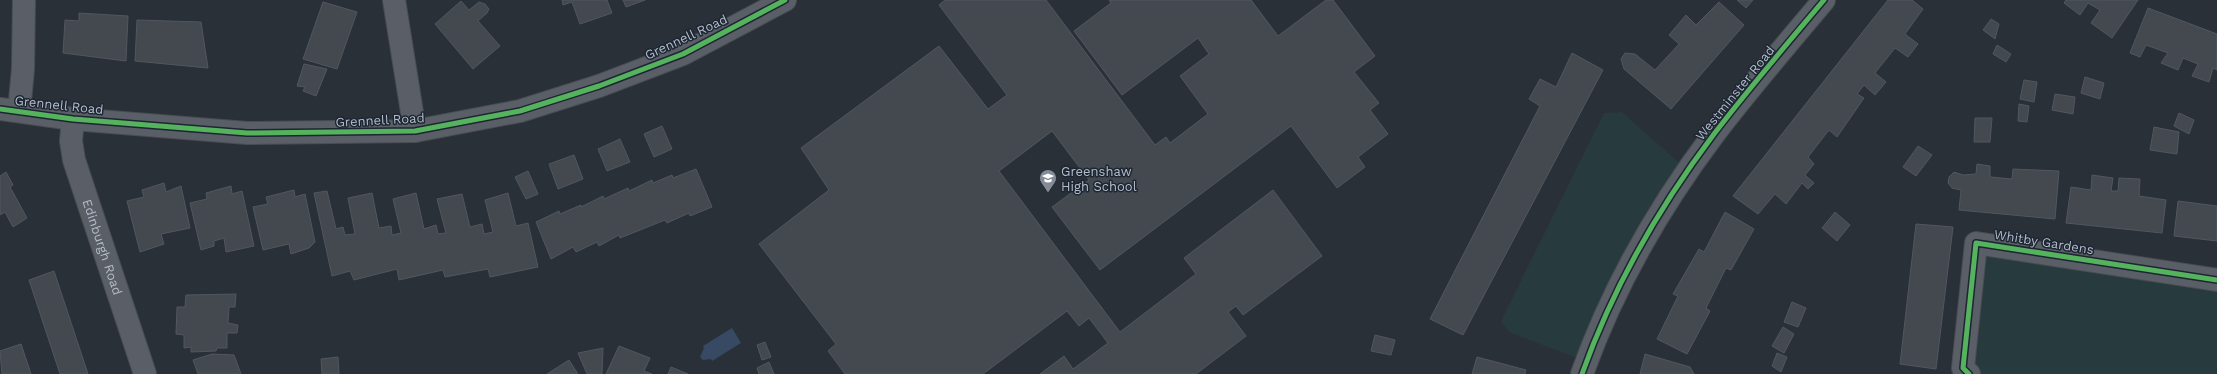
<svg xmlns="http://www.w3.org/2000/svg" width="2217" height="374" font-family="'Work Sans',sans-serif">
<rect width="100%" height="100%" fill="#2a3038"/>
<path fill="#273a3e" d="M1622,112l63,56 -103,192 -73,-28 -8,-11 103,-208z
M1976,243l241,37v94h-248z"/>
<path fill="#384963" d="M732,328l9,15 -29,18 -1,-2 -8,1 -3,-3 4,-9 -1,-2z"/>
<path fill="#444950" stroke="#52575f" d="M562,0h45l5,13 -32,11 -8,-22 -9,3z
M623,0h22l-19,7z
M945,0h101l109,145 11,-8 4,6 38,-29 -28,-38 29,-22 -11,-16 -76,57 -48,-64 37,-28 -2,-3h142l27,36 48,-36h7l42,56 -21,16 25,31 -9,7 18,24 -30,23 7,10 -28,21 -46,-62 -191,144 -48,-63 37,-27 -37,-49 -53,40 121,161 76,-58 -12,-16 89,-68 49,66 -79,59 -7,-9 -8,6 18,24 -50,38h-156l24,-18 9,13 35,-26 -19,-25 -10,8 -12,-15 -84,63h-138l-17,-23 8,-7 -77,-100 70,-54 -28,-42 138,-102 49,63 19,-14 -68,-90z
M1737,0h16l-7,8z
M1888,0h24l11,9 -18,25 13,10 -10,13 -13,-9 -20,25 11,9 -11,13 -11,-10 -7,9 7,4 -27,39 -8,-7 -21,27 6,7 -9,11 9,8 -6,6 -6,-6 -16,21 -11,-10 -17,20 -25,-18z
M2066,0h72l-26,38 -21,-15 9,-13 -12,-7 -8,12 -16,-12z
M461,1l8,9 10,-8 6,2 4,5 -2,4 -9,8 22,25 -27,23 -38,-45z
M323,2l34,10 -20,57 -34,-10z
M1719,2l25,23 -73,84 -47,-40 -3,-10 4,-6 10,1 20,16 24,-26 -10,-9 17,-20 10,10z
M2148,8l69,26v36l-4,-2 -4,14 -17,-6 6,-12 -15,-6 -5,12 -17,-7 7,-10 -22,-8 -6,12 -10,-4z
M79,13l49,3 -2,45 -63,-8 2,-33 14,1z
M1991,19l8,5 -4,15 -12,-9z
M137,20l64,2 7,46 -73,-7z
M1997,45l14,9 -5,8 -13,-8z
M1572,53l31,17 -140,265 -33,-16 110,-213 -11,-7 11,-20 16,8z
M304,64l23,5 -11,27 -13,-5 2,-4 -8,-1z
M2085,77l19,6 -4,16 -19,-6z
M2024,80l13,2 -3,20 -14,-3z
M2055,94l20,3 -2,17 -21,-4z
M2019,104l10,2 -2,16 -9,-1z
M2179,113l15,7 -5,14 -15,-8z
M1975,118h17l-2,24h-16z
M662,126l10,23 -18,8 -10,-23z
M2154,127l25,5 -2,22 -27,-4z
M620,139l10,23 -23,9 -9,-22z
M1918,146l14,9 -16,21 -13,-9z
M574,155l9,24 -25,10 -9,-25z
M1977,164l13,2v11l22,2 1,-10 46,2 -4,48 -96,-9 2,-20 -9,-2 -4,-5 1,-6 5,-5 9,3 13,-1z
M696,169l16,38 -22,9 -1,-3 -22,10 -2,-3 -45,18 -1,-3 -20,11 -2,-4 -21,10 -3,-5 -22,12 -15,-37 23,-11 1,3 21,-9v2l22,-11 1,3 24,-11 1,3 23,-11 1,3 19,-8 1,3z
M528,171l10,23 -12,5 -11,-22z
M6,172l7,13 -3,2 17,31 -14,9 -8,-15 -5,3v-39z
M2092,175l21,3 -2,13h7l1,-13 21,1 -1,17 27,4 -4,33 -96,-10 5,-36 20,3z
M164,183l2,9 15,-6 9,42 -29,6 3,10 -24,8 -13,-51 17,-4 -2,-7z
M231,186l1,8 10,-3 12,55 -28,6 -2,-14 -10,3v5l-13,4 -11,-47 17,-4 -1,-6z
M294,190l1,7 10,-3 10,48 -6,6 -18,6 -2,-10 -26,6 -10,-43 15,-3 -2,-7z
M327,191l9,38 7,-2 2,8 10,-1 -7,-36 24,-5 7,35 12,-2 1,9 9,-2 -8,-34 23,-6 8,36 12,-4 2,9 8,-1 -9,-34 25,-5 8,33 12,-3 2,10 9,-2 -8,-32 23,-7 8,33 12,-3 10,44 -48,10 -2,-8 -43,8 -2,-7 -44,10 -2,-11 -43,11 -4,-9 -18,5 -18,-83z
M2178,201l39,5v35l-43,-5z
M1725,212l29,17 -23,41 -5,-2 -20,40 4,3 -23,43 -30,-15 21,-43 -5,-2 26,-45 5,3z
M1835,212l15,13 -13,16 -15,-13z
M1916,224l37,3 -17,142 -36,-5z
M54,271l34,103h-28l-31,-94z
M236,294l-1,13h-6l-1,16 10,2 -1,8h-10v15h-10l-1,3 -25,1v-5l-7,1v-13l-8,-1 1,-27h8l1,-12z
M1792,302l14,6 -8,19 -14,-5z
M1783,327l11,7 -10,19 -12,-7z
M1375,335l20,5 -4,15 -20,-4z
M765,342l6,15 -9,3 -5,-15z
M21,344l10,30h-29l-2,-23z
M619,346l31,12 -6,13 8,3h-46z
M603,348l-1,26h-15l-9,-21z
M1777,353l10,4 -6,15 -9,-6z
M212,354l22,1 7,19h-43l-5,-14z
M1645,354l45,13 4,7h-54z
M338,357l1,17h-17l-1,-15z
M1477,357l49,13 -1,4h-53z
M569,360l9,14h-31z
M769,362l5,12h-15l-2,-6z
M671,367l17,7h-20z"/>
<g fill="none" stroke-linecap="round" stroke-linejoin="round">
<defs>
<g id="minor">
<path d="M394,0l21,131"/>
<path d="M0,109l73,10 174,14 168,-2 105,-20 79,-25 84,-32 102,-54"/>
<path d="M19,111l4,-42 1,-69"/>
<path id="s1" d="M73,119l-2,22 3,19 71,214"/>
<path d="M1582,374c31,-87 77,-167 132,-240 35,-46 73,-90 110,-134"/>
<path d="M1969,374l-6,-6 13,-125 241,37"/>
</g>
</defs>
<use href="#minor" stroke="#484c53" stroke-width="24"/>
<use href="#minor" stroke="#5a5e66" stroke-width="22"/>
<defs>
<path id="cycleway" d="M0,109l73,10 174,14 168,-2 105,-20 79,-25 84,-32 102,-54
M1582,374c31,-87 77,-167 132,-240 35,-46 73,-90 110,-134
M1969,374l-6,-6 13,-125 241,37"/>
</defs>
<use href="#cycleway" stroke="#1d2633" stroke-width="8"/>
<use href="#cycleway" stroke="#56b35d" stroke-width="5"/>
</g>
<defs>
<symbol id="school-pin" viewBox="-11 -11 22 30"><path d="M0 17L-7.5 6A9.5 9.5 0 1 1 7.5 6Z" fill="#848b96" stroke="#1d2633"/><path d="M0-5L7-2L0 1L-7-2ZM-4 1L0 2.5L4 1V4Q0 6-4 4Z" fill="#fff"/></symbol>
</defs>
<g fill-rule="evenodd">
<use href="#school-pin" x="1038" y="168" width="20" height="27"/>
</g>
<g text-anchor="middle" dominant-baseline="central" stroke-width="3" stroke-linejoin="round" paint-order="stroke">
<g font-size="13" fill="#b4bcc9" stroke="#1d2633">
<text transform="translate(686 37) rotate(-25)">Grennell Road</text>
<text transform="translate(1735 93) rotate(-51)">Westminster Road</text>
<text transform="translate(59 105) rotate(6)">Grennell Road</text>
<text transform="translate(380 120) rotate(-3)">Grennell Road</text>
<text transform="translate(2044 242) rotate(9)">Whitby Gardens</text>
<text stroke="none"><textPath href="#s1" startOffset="133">Edinburgh Road</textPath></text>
</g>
<g font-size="13" fill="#b4bcc9" stroke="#1d2633" text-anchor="start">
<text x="1061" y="171">Greenshaw<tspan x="1061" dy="15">High School</tspan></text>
</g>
</g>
</svg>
